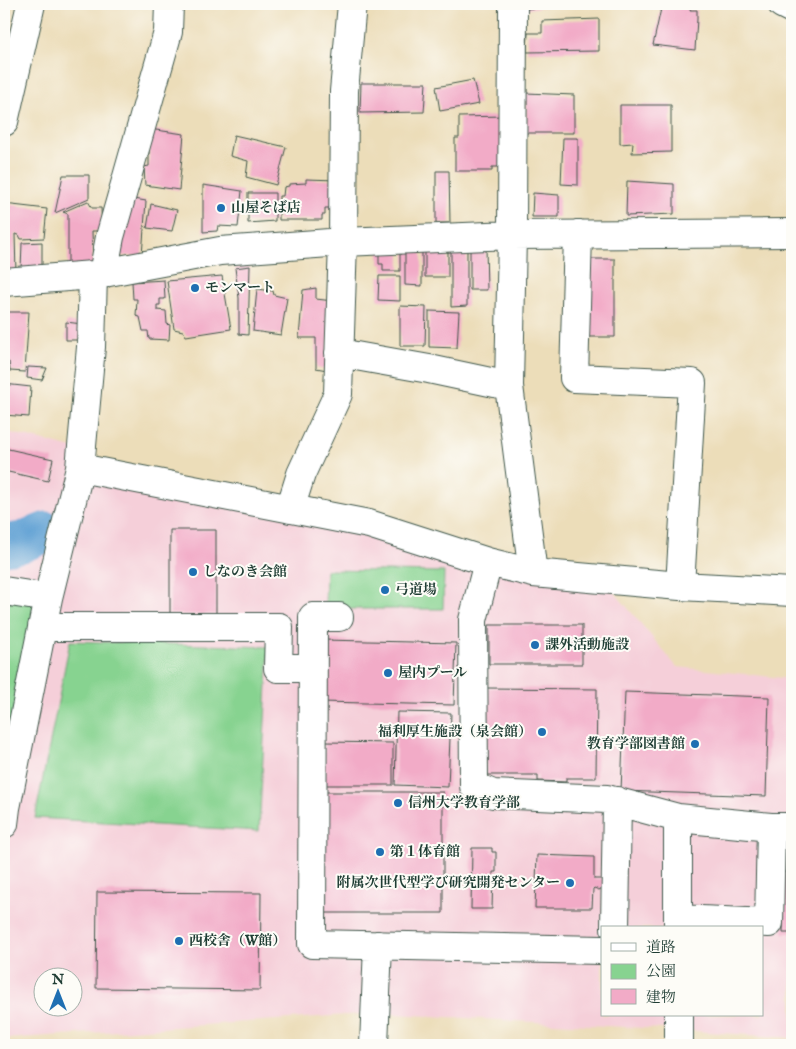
<svg xmlns="http://www.w3.org/2000/svg" width="796" height="1049" font-family="'IM FELL English','Noto Serif JP',serif">
<rect width="100%" height="100%" fill="#fdfcf7"/>
<filter id="ink" filterUnits="userSpaceOnUse"><feTurbulence type="fractalNoise" baseFrequency=".02" numOctaves="2"/><feDisplacementMap in="SourceGraphic" scale="10" xChannelSelector="R" yChannelSelector="G"/><feConvolveMatrix kernelMatrix="1 2 1 2 8 2 1 2 1" color-interpolation-filters="sRGB"/></filter>
<filter id="wash" filterUnits="userSpaceOnUse"><feTurbulence type="fractalNoise" baseFrequency=".0096" numOctaves="4" result="noise"/><feDisplacementMap in="SourceGraphic" scale="20" xChannelSelector="R" yChannelSelector="G"/><feGaussianBlur stdDeviation="1.12" result="paint"/><feColorMatrix in="noise" values="0 0 0 0 0 0 0 0 0 0 0 0 0 0 0 0 0 1.4 0 .05"/><feComposite in="paint" operator="in"/></filter>
<g filter="url(#wash)">
<rect width="100%" height="100%" fill="#ecddb9"/>
<path fill="#f5cfd9" fill-rule="evenodd" d="M4,431l73,18 -4,22 538,117 66,79 115,12v359l-112,-8 -305,-17 -371,26zM602,928h160v87h-160zM42,976h30v30h-30z"/>
<path fill="#87d390" stroke="#538862" d="M326,570l118,2 -1,37h-118z
M4,598l30,5 -30,166z
M70,641l199,6 -10,184 -224,-13z"/>
<g fill="none" stroke-linecap="round" stroke-linejoin="round">
<path stroke="#61a1d4" stroke-width="41" d="M4,545l18,-3 25,-10"/>
</g>
<g id="blocks">
<path fill="#f2abc7" d="M526,4h28v1l-27,4z
M662,4h29l-1,6h7v9l-2,31 -42,-5z
M599,19v32l-72,1 1,-19h14v-12z
M473,80l6,24 -39,7 -4,-24z
M361,83h65l-2,29 -64,1z
M526,93l48,2v38h-48z
M620,105h51v47l-39,1 1,-10 -13,1z
M504,116v51h-12v4h-37v-33h4v-21z
M149,129l35,5 -5,56 -34,-5 -1,-18 5,-1z
M234,135l52,12 -10,38 -30,-8 2,-16 -18,-5z
M563,138h15v47l-17,-1z
M436,171h13l1,52h-14z
M63,175h26v23l-34,15z
M306,179l31,1 -1,28h-11v7h-3v5h-43v-24h4l1,-9 5,-1v-2l17,-1z
M627,181l47,3v30l-48,2z
M203,185l39,6 -4,36 -20,-1 -1,5 -14,1z
M248,193h27v28l-27,2z
M533,193l26,2v22h-27z
M128,198l18,3 -4,55h-28z
M88,201l4,7h9l1,23h-10l1,35 -25,2v-54l-5,-2z
M4,204l43,5 -3,29 -23,1 -2,-4 -4,-1 1,40h-12z
M151,204l26,6 -5,21 -25,-3z
M42,242v26l-21,1 1,-26z
M379,245h21v26h-17v-7h-4z
M405,245h17v41l-17,-1z
M425,246h23v31h-23z
M451,247h16v59l-16,1z
M470,247h16l1,43h-17z
M581,259h34v78h-33z
M250,266l-2,69 -9,-1v-36l-4,-30z
M222,276l9,53 -45,7 -3,-5 -9,-2 -7,-48z
M379,276h21v25l-22,-1z
M164,280l1,19h-5v6h-3v5l9,1 1,13 3,1 -1,15 -20,-1 -1,-8h-5l-3,-14 -4,-1 1,-17h-4l-1,-17z
M316,288v11l17,2 -6,69 -11,-2v-30h-17l4,-48z
M257,289l16,2 1,4 13,3 -6,37 -28,-4z
M400,306l26,1 -1,39h-25z
M429,311l30,1 -2,36 -28,-1z
M4,312h25l-4,60 -15,-1 -1,-9h-5z
M66,322l16,2v16h-16z
M28,367l19,1 -5,12 -15,-2z
M4,384l27,3 -2,30 -25,-2z
M4,448l49,11 -5,22 -44,-10z
M170,530h46v84h-46z
M489,625h93v39h-93z
M323,640l133,3 -2,62 -133,-3z
M487,688l110,1 -1,89h-30v4l-28,-1v-6h-51z
M625,692l144,5 -3,99 -145,-5z
M397,712l54,1 -3,74 -53,-2z
M325,742l68,1v42h-68z
M318,792h125v121h-125z
M472,848h20v4h4v20h-3l-1,37h-21z
M537,855l57,2v22h8l2,8 -5,3 -5,-2 -1,1 -1,19h-57z
M784,872h8v61h-9z
M97,892l164,1 -1,97 -164,-2z"/>
</g>
</g>
<g filter="url(#ink)">
<use href="#blocks" fill-opacity="0" stroke="#3e5548" stroke-width="1"/>
<g fill="none" stroke-linecap="round" stroke-linejoin="round">
<defs>
<path id="minor" d="M513,4l-1,231 -3,151 24,187
M782,4l10,5
M4,122l27,-118
M578,234l-4,144 118,5 -12,203
M103,274l7,-37 58,-205 1,-28
M4,282l89,-7 127,-24 123,-9 169,-7 280,-2
M339,353l90,16 80,17
M80,468l11,-121 2,-72
M290,509l11,-35 37,-80 5,-152 1,-151 8,-87
M488,562l-15,58 1,166 19,8 114,5 71,19
M4,591l44,7
M339,617h-26l-1,327 290,6
M42,627h237l-1,41h34
M4,824l2,-16 42,-210 32,-130 289,56 119,38 45,11 147,13 112,6
M678,919l91,4 2,-96
M615,928l2,-127
M678,928v-110l93,9h21
M374,1045l4,-100
M679,1045v-30"/>
</defs>
<use href="#minor" stroke="#3e5548" stroke-width="30"/>
<use href="#minor" stroke="#fff" stroke-width="28"/>
</g>
</g>
<g fill="#1f6fb2" stroke="#fdfcf7" stroke-width="2">
<circle cx="221" cy="208" r="5"/>
<circle cx="195" cy="288" r="5"/>
<circle cx="193" cy="572" r="5"/>
<circle cx="385" cy="590" r="5"/>
<circle cx="535" cy="645" r="5"/>
<circle cx="388" cy="673" r="5"/>
<circle cx="542" cy="732" r="5"/>
<circle cx="695" cy="744" r="5"/>
<circle cx="398" cy="803" r="5"/>
<circle cx="380" cy="852" r="5"/>
<circle cx="570" cy="883" r="5"/>
<circle cx="179" cy="941" r="5"/>
</g>
<g text-anchor="middle" dominant-baseline="central" stroke-width="4" stroke-linejoin="round" paint-order="stroke">
<g font-size="14" font-weight="bold" fill="#1f3d34" stroke="#fdfcf7" text-anchor="start">
<text x="231" y="208">山屋そば店</text>
<text x="205" y="288">モンマート</text>
<text x="203" y="572">しなのき会館</text>
<text x="395" y="590">弓道場</text>
<text x="545" y="645">課外活動施設</text>
<text x="398" y="673">屋内プール</text>
<text x="532" y="732" text-anchor="end">福利厚生施設（泉会館）</text>
<text x="685" y="744" text-anchor="end">教育学部図書館</text>
<text x="408" y="803">信州大学教育学部</text>
<text x="390" y="852">第１体育館</text>
<text x="560" y="883" text-anchor="end">附属次世代型学び研究開発センター</text>
<text x="189" y="941">西校舎（W館）</text>
</g>
</g>
<rect width="796" height="1049" fill="none" stroke="#fdfcf7" stroke-width="20"/>
<rect x="601" y="926" width="162" height="90" fill="#fdfcf7" stroke="#a4b0a9"/>
<rect x="611" y="943" width="25" height="8" fill="#ffffff" stroke="#a4b0a9"/>
<text x="646" y="952" font-size="15" fill="#1f3d34">道路</text>
<rect x="611" y="964" width="25" height="15" fill="#87d390" stroke="#a4b0a9"/>
<text x="646" y="976" font-size="15" fill="#1f3d34">公園</text>
<rect x="611" y="989" width="25" height="15" fill="#f2abc7" stroke="#a4b0a9"/>
<text x="646" y="1002" font-size="15" fill="#1f3d34">建物</text>
<g transform="translate(58 992)"><circle r="24" fill="#fdfcf7" stroke="#a4b0a9"/>
<path d="M0-4L9 19L0 12L-9 19Z" fill="#1f6fb2"/>
<text y="-8" font-size="14" font-weight="bold" text-anchor="middle" fill="#1f3d34">N</text>
</g>
</svg>
